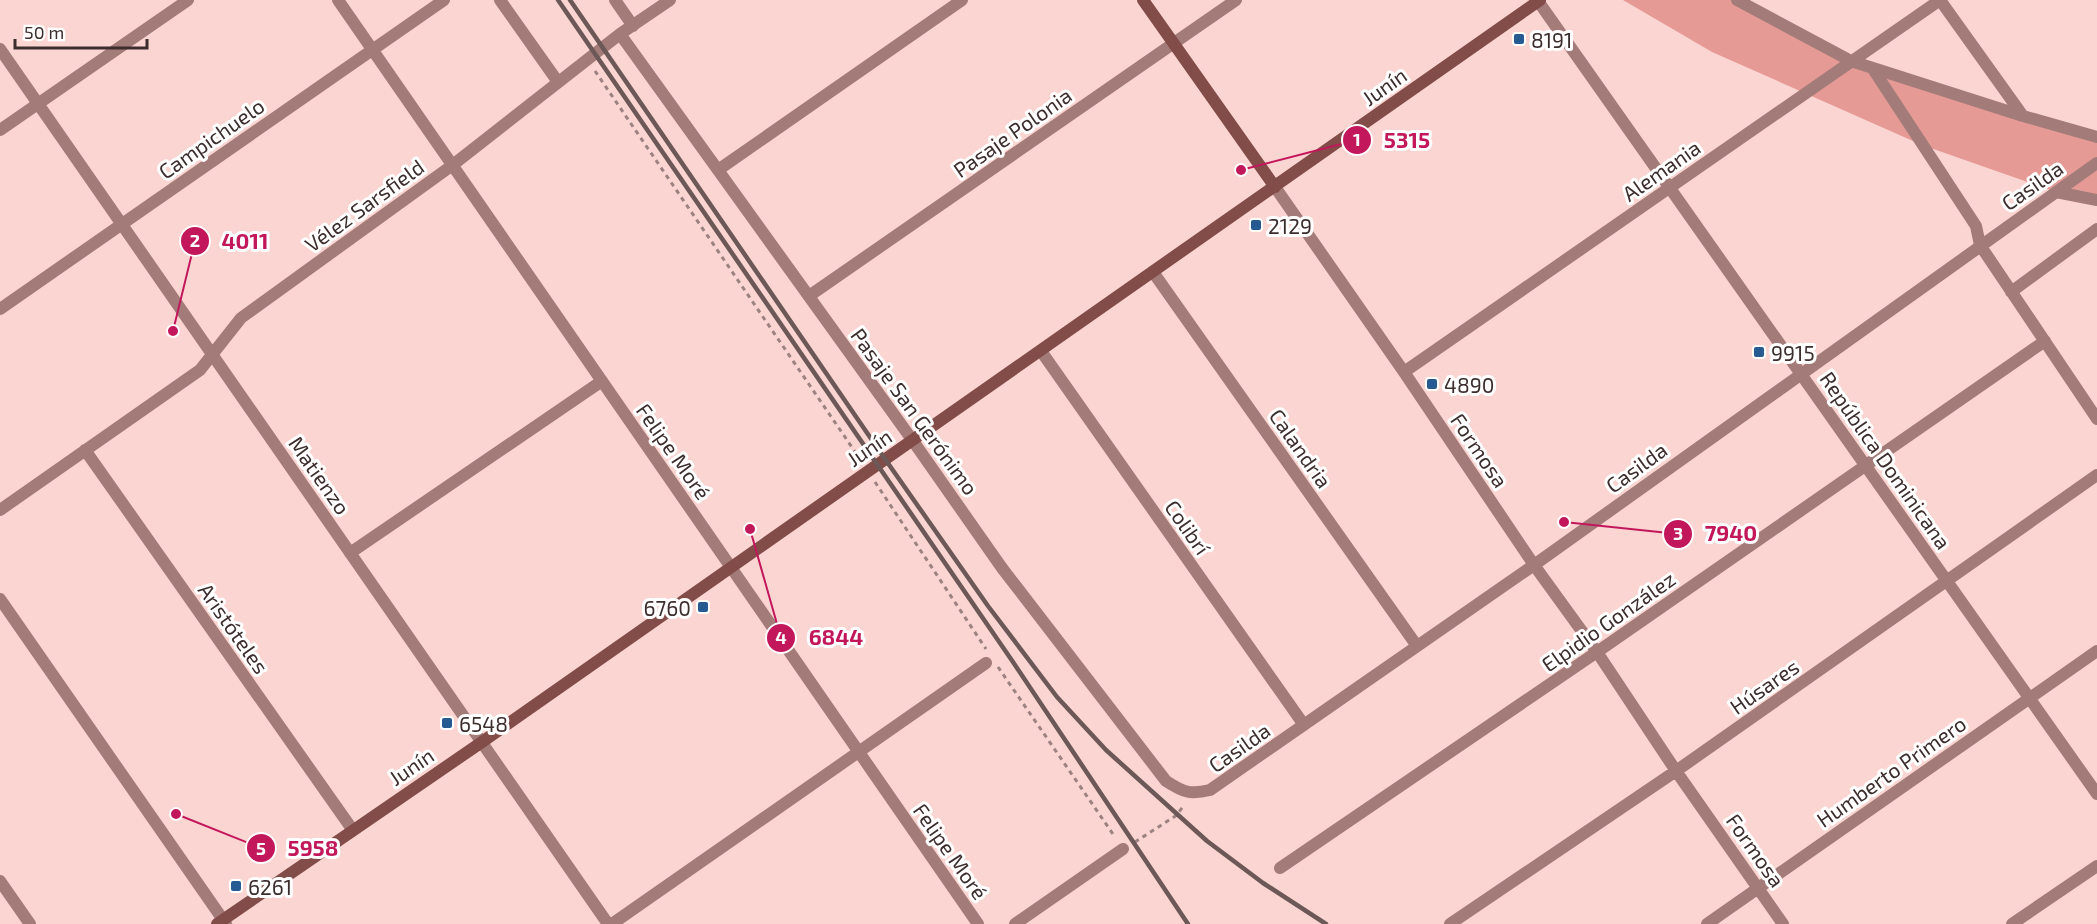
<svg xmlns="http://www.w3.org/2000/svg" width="2097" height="924" font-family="'Exo 2',sans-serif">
<rect width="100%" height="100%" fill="#fbd5d2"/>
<path fill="#e59a95" d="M1623,0h114l114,61 246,76v63l-41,-8 -134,-47 -210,-93z"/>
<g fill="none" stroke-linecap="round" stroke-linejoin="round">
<path stroke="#9c8280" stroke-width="3" stroke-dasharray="4.5 4.5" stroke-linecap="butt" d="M595,71l265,388
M875,482l111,167
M998,667l117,170
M1135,842l42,-27 7,-10"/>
<path stroke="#a37c79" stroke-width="12" d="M338,0l640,924
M500,0l58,82
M615,0l18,26
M1737,0l114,61 172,55 74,21
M1940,0l83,116
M1538,1l559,793
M620,34l293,407 89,127 164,213c17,11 24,14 44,9l324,-225 563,-402
M0,49l608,875
M1873,69l103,157 4,19 117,174
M0,130l188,-130
M718,170l244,-170
M1275,187l129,185 130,193 63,87 79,119 107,153
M2056,192l41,8
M1153,272l264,374
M2011,292l86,-63
M809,296l427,-296
M0,309l444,-309
M1041,351l263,374
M1404,372l536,-372
M85,450l267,379
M0,510l200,-140 41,-52 213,-154 166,-130 50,-34
M350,553l252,-172
M0,599l226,325
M1280,868l317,-216 448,-311
M0,881l30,43
M612,924l374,-261
M1015,924l108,-75
M1450,924l226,-153 421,-296
M1707,924l390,-273
M2012,924l85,-58"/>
<path stroke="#824c49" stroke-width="12" d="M1143,0l132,187
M217,924l265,-182 1058,-742"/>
<path stroke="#6c5856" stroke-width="4.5" d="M558,0l455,662 175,262
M570,0l315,459 103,147 69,91 49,53 101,91 56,42 63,41"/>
</g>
<g fill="#255a93" stroke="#fff" stroke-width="2">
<rect x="1513" y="33" width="12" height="12" rx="3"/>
<rect x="1250" y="219" width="12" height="12" rx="3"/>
<rect x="1753" y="346" width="12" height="12" rx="3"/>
<rect x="1426" y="378" width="12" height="12" rx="3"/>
<rect x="697" y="601" width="12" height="12" rx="3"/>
<rect x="441" y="717" width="12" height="12" rx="3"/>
<rect x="230" y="880" width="12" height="12" rx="3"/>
</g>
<g text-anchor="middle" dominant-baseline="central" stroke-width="6" stroke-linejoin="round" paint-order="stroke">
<g font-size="21" fill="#3c2e2d" stroke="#fff" text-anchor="start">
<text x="1531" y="39">8191</text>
<text x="1268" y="225">2129</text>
<text x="1771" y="352">9915</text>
<text x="1444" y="384">4890</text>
<text x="691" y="607" text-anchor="end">6760</text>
<text x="459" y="723">6548</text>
<text x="248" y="886">6261</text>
</g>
<g font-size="21" fill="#3c2e2d" stroke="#fff">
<text transform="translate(1384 86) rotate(-35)">Junín</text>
<text transform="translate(1012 132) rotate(-35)">Pasaje Polonia</text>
<text transform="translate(211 138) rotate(-35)">Campichuelo</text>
<text transform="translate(1661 170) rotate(-35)">Alemania</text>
<text transform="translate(2032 185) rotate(-35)">Casilda</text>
<text transform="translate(364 205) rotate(-36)">Vélez Sarsfield</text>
<text transform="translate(915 411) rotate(54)">Pasaje San Gerónimo</text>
<text transform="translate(869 447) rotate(-34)">Junín</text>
<text transform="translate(1301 448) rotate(55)">Calandria</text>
<text transform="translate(1480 450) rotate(56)">Formosa</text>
<text transform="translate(674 451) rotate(55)">Felipe Moré</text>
<text transform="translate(1886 460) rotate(55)">República Dominicana</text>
<text transform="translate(1636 467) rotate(-36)">Casilda</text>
<text transform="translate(320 475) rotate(55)">Matienzo</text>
<text transform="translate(1188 527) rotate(55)">Colibrí</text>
<text transform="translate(1608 621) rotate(-35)">Elpidio González</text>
<text transform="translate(234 628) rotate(55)">Aristóteles</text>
<text transform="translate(1764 686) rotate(-35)">Húsares</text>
<text transform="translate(1239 747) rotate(-35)">Casilda</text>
<text transform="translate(411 766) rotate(-34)">Junín</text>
<text transform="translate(1891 771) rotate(-35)">Humberto Primero</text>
<text transform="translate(1756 850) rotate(55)">Formosa</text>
<text transform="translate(951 851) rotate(55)">Felipe Moré</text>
</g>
</g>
<path fill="none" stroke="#c2185b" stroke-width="2" d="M1241 170L1357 140M173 331L195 241M1564 522L1678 534M750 529L781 638M176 814L261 848"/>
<g fill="#c2185b" stroke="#fff" stroke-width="2">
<circle cx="1241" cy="170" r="6"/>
<circle cx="173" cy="331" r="6"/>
<circle cx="1564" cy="522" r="6"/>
<circle cx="750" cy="529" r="6"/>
<circle cx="176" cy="814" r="6"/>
<circle cx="1357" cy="140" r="15"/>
<circle cx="195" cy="241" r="15"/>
<circle cx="1678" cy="534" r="15"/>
<circle cx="781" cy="638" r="15"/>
<circle cx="261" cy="848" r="15"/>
</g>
<g font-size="18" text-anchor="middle" font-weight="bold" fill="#fff">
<text x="1357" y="146">1</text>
<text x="195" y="247">2</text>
<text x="1678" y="540">3</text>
<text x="781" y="644">4</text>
<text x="261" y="855">5</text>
</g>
<g font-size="22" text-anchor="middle" font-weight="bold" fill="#c2185b" stroke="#fff" stroke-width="6" stroke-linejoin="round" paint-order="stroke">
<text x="1407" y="148">5315</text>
<text x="245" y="249">4011</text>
<text x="1731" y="541">7940</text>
<text x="836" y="645">6844</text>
<text x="313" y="856">5958</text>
</g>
<path d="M15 39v9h132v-9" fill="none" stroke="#3c2e2d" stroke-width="3"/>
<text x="24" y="39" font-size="18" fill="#3c2e2d" stroke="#ffffff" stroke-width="4.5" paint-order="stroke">50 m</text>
</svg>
